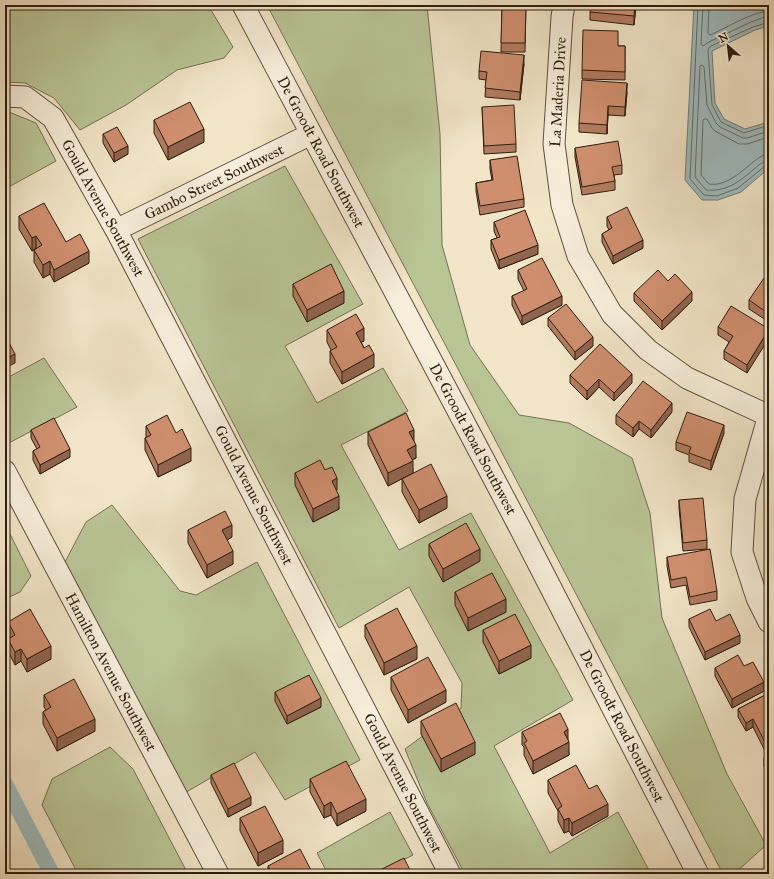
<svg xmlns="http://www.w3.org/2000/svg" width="774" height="879" font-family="'IM FELL Great Primer',serif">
<rect width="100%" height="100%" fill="#f2e5c8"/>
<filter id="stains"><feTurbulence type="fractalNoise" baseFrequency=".005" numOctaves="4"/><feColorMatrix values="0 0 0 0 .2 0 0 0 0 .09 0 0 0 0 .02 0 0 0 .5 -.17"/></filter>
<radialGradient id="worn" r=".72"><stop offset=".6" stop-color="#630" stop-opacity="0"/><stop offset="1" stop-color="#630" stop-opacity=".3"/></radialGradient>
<path fill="#bac596" stroke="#747252" d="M5,5h203l25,42 -9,11 -47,12 -51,35 -46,25 -26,-32 -29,-15 -20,-1z
M267,5h160l13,129 2,111 28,100 49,70 50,8 63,35 18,55 12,105 65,156 39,71 -32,29h-11z
M9,112l27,11 20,38 -51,28v-75z
M285,166l78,138 -78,42 32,57 66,-35 25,43 -67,34 58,105 72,-37 102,187 -79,46 56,107 68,-41 33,62h-186l-38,-71 -22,-54 56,-41 1,-25 -53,-96 -70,41 -201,-389z
M44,358l33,49 -72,38v-66z
M112,505l68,86 16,4 61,-33 103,198 -75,40 -30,-48 -72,42 -118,-232 21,-40z
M5,524l26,52 -11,16 -15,7z
M110,747l23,22 55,105h-110l-36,-69 10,-26z
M390,812l23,43 -38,19h-47l-11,-21z"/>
<path fill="#9fbcc0" stroke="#717d79" d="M694,5h75v21l-14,4 -43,21 3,52 9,16 21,10 20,-6 4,-3v48l-28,24 -23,8h-16l-17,-20z"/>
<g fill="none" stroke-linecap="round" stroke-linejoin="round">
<path stroke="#666d68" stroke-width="1" d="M698,5l-8,174 14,16 13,1 21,-8 27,-22h4
M703,5l-2,39 2,2 6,-4 42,-20 14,-5h4
M709,5l-1,28 2,2c17,-7 41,-23 59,-24
M769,22l-16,5 -42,19 -2,2 -1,3 4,54 9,17 23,11 25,-8
M769,131l-22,7h-4l-23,-11 -4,-4 -9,-18 -3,-38 -2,-2 -2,1 -5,111 11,13c20,2 33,-8 47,-20 5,-4 9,-9 16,-9
M769,137l-22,7h-8l-24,-13 -3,-3 -5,-9h-3l-1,1 -2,55 8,9c20,3 36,-17 51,-27l4,-2h5"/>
<path stroke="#9fbcc0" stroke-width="16" d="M5,784l47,90"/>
<defs>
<path id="minor" d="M243,5l277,523 178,346
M564,5l-2,12 -8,127 8,61 16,51 34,58 36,36 39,28 82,38
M5,96l20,1 28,21 63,112 334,644
M116,230l195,-96
M769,415l-24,84 -3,53 15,46 12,24
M5,471l213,403"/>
</defs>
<use href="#minor" stroke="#5e503d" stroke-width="23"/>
<use href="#minor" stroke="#f7eedb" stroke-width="21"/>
</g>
<path fill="#b27b5f" stroke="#2d1e0f" d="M502,5h24l-1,47h-24z
M636,5l-2,20 -44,-5v-8z
M618,46h7v34l-43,-1v-9z
M524,64l-4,36 -35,-3 1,-17 -7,-1v-8z
M627,92l-2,24 -17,-1 -1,19 -28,-2v-9z
M482,107l34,37v8l-32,2z
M154,120l50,22 -36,18 -14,-27z
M103,134l25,20 -14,8 -11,-19z
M575,148l47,17v9l-8,1 1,6v9l-33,5 -7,-38z
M490,160l34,39v8l-44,8 -4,-24v-8l16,-3 -2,-11z
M19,216l47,26 23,21 -35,19 -4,-8 -7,4 -9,-16v-12l-2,1 -13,-22z
M607,217l36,31 -30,16 -11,-22v-8l7,-4 -2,-4z
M494,222l44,32 -39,15 -8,-20v-9l6,-2 -3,-7z
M518,270l44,35 -40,20 -10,-20v-9l12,-5 -6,-12z
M668,281l24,20 -30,29 -28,-29v-8z
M769,281v41l-20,-13v-9z
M293,284l51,19 -37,19 -14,-26z
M548,318l45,28 -18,14 -27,-34z
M718,327l51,2 -22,44 -23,-14v-8l5,-9 -11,-7z
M327,330l37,11 -3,1 13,25 -32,17 -12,-21v-12l1,-1 -4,-8z
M570,375l62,8 -18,18 -15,-14 -12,13 -17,-17z
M672,412l-21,26 -12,-9 -6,8 -17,-13v-9z
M146,426l30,7 15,28 -33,16 -13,-27v-12l1,-1z
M31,430l39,27 -30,17 -7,-14v-9l4,-2 -6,-11z
M368,432l46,10 2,16 -4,2 1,13 -25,13 -20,-41z
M724,433l-13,37 -22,-8v-7l-13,-5v-8z
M325,470l12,20 -1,1 3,18 -26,13 -18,-37v-12z
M402,479l45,29 -28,15 -17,-31z
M769,496v34h-3v-9z
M679,500l28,40v9l-24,2 -4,-43z
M188,530l44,7 -5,3 6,24 -26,14 -19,-35z
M429,544l51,17 -37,21 -14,-26z
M667,557l50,34v9l-27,5 -4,-20 -15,3 -4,-22z
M455,592l51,20 -38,19 -13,-26z
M689,619l51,24 -35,17 -16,-33z
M8,622l43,37 -24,13 -6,-11 -6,4 -7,-14v-12l2,-1 -2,-4z
M365,625l52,34 -33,16 -19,-38z
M483,630l48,28 -32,16 -16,-32z
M744,666l20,25 -32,17 -17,-32v-8z
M391,677l55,25 -38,21 -17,-33z
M275,692l46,15 -34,17 -12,-23z
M769,693l-3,60 -13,-26 -7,4 -8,-14v-8z
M44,695l51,36 -38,20 -14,-27v-12l3,-2 -2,-3z
M421,721l54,33 -34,18 -20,-38z
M522,732l46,9 1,14 -36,19 -9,-19v-8l-2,-2z
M769,755v20l-5,-9v-8z
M211,775l40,30 -23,12 -17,-34z
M310,779l56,32 -29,15 -6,-11 -7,3 -14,-26z
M548,780l41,9 19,27 -36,20 -3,-5 -5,2 -6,-12v-10l-10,-18z
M240,818l43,35 -25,13 -18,-35z
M268,866l45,8h-45z"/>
<path fill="#91644e" stroke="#2d1e0f" d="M635,5h1l-2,20v-9z
M524,55v9l-4,36v-8z
M627,83v9l-2,24v-9z
M608,106v9l-1,19v-9z
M204,129v13l-36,18v-13z
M128,146v8l-14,8v-9z
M36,236v12l-4,3v-13z
M643,240v8l-30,16v-8z
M538,245v9l-39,15v-9z
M89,251v12l-35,19v-12z
M50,261v13l-7,4v-13z
M344,291v12l-37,19v-12z
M692,292v9l-30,29v-9z
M562,296v9l-40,20v-9z
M364,328v13l-8,4v-12z
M769,329v9l-22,35v-8z
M593,337v9l-18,14v-8z
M15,354v9l-10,5v-9z
M374,354v13l-32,17v-12z
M632,374v9l-18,18v-8z
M599,379v8l-12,13v-9z
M672,403v9l-21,26v-8z
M639,421v8l-6,8v-9z
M724,425v8l-13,37v-9z
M414,430v12l-5,-10z
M416,445v13l-9,4v-12z
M191,448v13l-33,16v-12z
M70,449v8l-30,17v-9z
M413,461v12l-25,13v-13z
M337,478v12l-5,4v-13z
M339,496v13l-26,13v-13z
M447,496v12l-28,15v-13z
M232,525v12l-10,6v-13z
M480,549v12l-37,21v-13z
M233,551v13l-26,14v-13z
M506,599v13l-38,19v-13z
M740,635v8l-35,17v-8z
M531,645v13l-32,16v-13z
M51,646v13l-24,13v-13z
M417,646v13l-33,16v-12z
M21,649v12l-6,4v-13z
M764,682v9l-32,17v-9z
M446,690v12l-38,21v-13z
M321,698v9l-34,17v-8z
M95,719v12l-38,20v-13z
M753,719v8l-7,4v-8z
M568,729v13l-4,-10z
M475,742v12l-34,18v-13z
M569,742v13l-36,19v-13z
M769,743v8l-3,2v-9z
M251,797v8l-23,12v-8z
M366,799v12l-29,15v-12z
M331,802v13l-7,3v-12z
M608,804v12l-36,20v-13z
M569,818v13l-5,2v-13z
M283,840v13l-25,13v-13z"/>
<path fill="#cf8f6f" stroke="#2d1e0f" d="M502,5h24l-1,38h-24z
M591,5h44l-1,11 -44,-4z
M583,30l35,1v15h7v26l-43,-2z
M481,51l43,4 -4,37 -35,-4 2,-16 -8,-1z
M582,80l45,3 -2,24 -17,-1 -1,19 -28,-2z
M190,102l14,27 -36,18 -14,-27z
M514,105l2,39 -32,2 -2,-39z
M117,127l11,19 -14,7 -11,-19z
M618,141l4,24 -10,2 3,14 -33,6 -7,-39z
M517,156l7,43 -44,7 -4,-23 17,-3 -3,-20z
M44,203l22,39 14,-8 9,17 -35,19 -4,-9 -7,4 -9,-15 8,-5 -6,-9 -4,2 -13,-22z
M627,207l16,33 -30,16 -11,-22 10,-6 -5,-11z
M525,210l13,35 -39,15 -8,-20 9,-3 -6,-15z
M542,258l20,38 -40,20 -10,-20 15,-7 -9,-19z
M331,264l13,27 -37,19 -14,-26z
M658,270l10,11 7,-7 17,18 -30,29 -28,-28z
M764,278l5,3v33l-20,-14z
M566,304l27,33 -18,15 -27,-34z
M731,306l38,23 -22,36 -23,-14 9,-15 -15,-9z
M356,314l8,14 -8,5 8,15 5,-3 5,9 -32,18 -12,-21 7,-4 -10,-17z
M5,335l10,19 -10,5z
M600,344l32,30 -18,19 -15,-14 -12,12 -17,-16z
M643,381l29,22 -21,27 -12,-9 -6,7 -17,-13z
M687,412l37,13 -13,36 -22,-8 2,-6 -15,-5z
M406,413l8,17 -5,2 7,13 -9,5 6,11 -25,12 -20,-41z
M167,415l9,18 6,-4 9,19 -33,17 -13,-27 6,-3 -5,-9z
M54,418l16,31 -30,16 -7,-14 7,-4 -9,-17z
M320,460l5,10 7,-3 5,11 -5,3 7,15 -26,13 -18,-36z
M431,464l16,32 -28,14 -17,-31z
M769,496v25h-3z
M703,498l4,42 -24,3 -4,-43z
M225,511l7,14 -10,5 11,21 -26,14 -19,-35z
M466,523l14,26 -37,20 -14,-25z
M710,549l7,42 -27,6 -4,-20 -15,3 -4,-23z
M492,573l14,26 -38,19 -13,-26z
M397,608l20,38 -33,17 -19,-38z
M30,609l21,37 -24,13 -6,-10 -6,3 -7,-13 7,-4 -7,-13z
M710,609l6,12 14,-7 10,21 -35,17 -16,-33z
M515,614l16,31 -32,16 -16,-31z
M738,655l6,11 9,-4 11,20 -32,17 -17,-31z
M428,657l18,33 -38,20 -17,-33z
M309,675l12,23 -34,18 -12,-24z
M74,679l21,40 -38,19 -14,-26 8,-5 -7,-12z
M769,693v50l-3,1 -13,-25 -7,4 -8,-14z
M456,703l19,39 -34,17 -20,-38z
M560,713l8,16 -4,3 5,10 -36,19 -9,-18 3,-2 -5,-9z
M769,755v12l-5,-9z
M346,761l20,38 -29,15 -6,-12 -7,4 -14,-27z
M234,763l17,34 -23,12 -17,-34z
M576,765l13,24 8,-4 11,19 -36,19 -3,-5 -5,2 -6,-11 4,-3 -14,-26z
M265,806l18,34 -25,13 -18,-35z
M300,849l13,25h-40l-5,-8z
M404,858l8,16h-32l-2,-3z
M520,870l2,4h-9z"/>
<g text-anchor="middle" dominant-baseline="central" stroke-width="3" stroke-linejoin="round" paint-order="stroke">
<g font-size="15" fill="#2d1e0f" stroke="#f7eedb">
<text transform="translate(558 92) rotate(-87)">La Maderia Drive</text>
<text transform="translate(321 152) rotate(62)">De Groodt Road Southwest</text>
<text transform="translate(214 182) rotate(-26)">Gambo Street Southwest</text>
<text transform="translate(103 208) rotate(61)">Gould Avenue Southwest</text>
<text transform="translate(473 439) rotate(62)">De Groodt Road Southwest</text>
<text transform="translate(254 495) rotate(63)">Gould Avenue Southwest</text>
<text transform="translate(111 672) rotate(62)">Hamilton Avenue Southwest</text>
<text transform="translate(622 726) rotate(63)">De Groodt Road Southwest</text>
<text transform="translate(403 783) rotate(63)">Gould Avenue Southwest</text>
</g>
</g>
<rect width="774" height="879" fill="none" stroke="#f2e5c8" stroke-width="20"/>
<rect x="6" y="6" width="762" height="867" fill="none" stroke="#2d1e0f" stroke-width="2"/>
<rect x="10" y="10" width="754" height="859" fill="none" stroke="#2d1e0f"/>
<g transform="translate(728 46) rotate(332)" stroke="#f7eedb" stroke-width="3" paint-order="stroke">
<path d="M0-3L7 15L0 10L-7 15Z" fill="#2d1e0f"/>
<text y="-6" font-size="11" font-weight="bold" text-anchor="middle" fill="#2d1e0f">N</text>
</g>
<rect width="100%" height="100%" filter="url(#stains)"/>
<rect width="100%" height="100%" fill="url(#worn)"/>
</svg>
